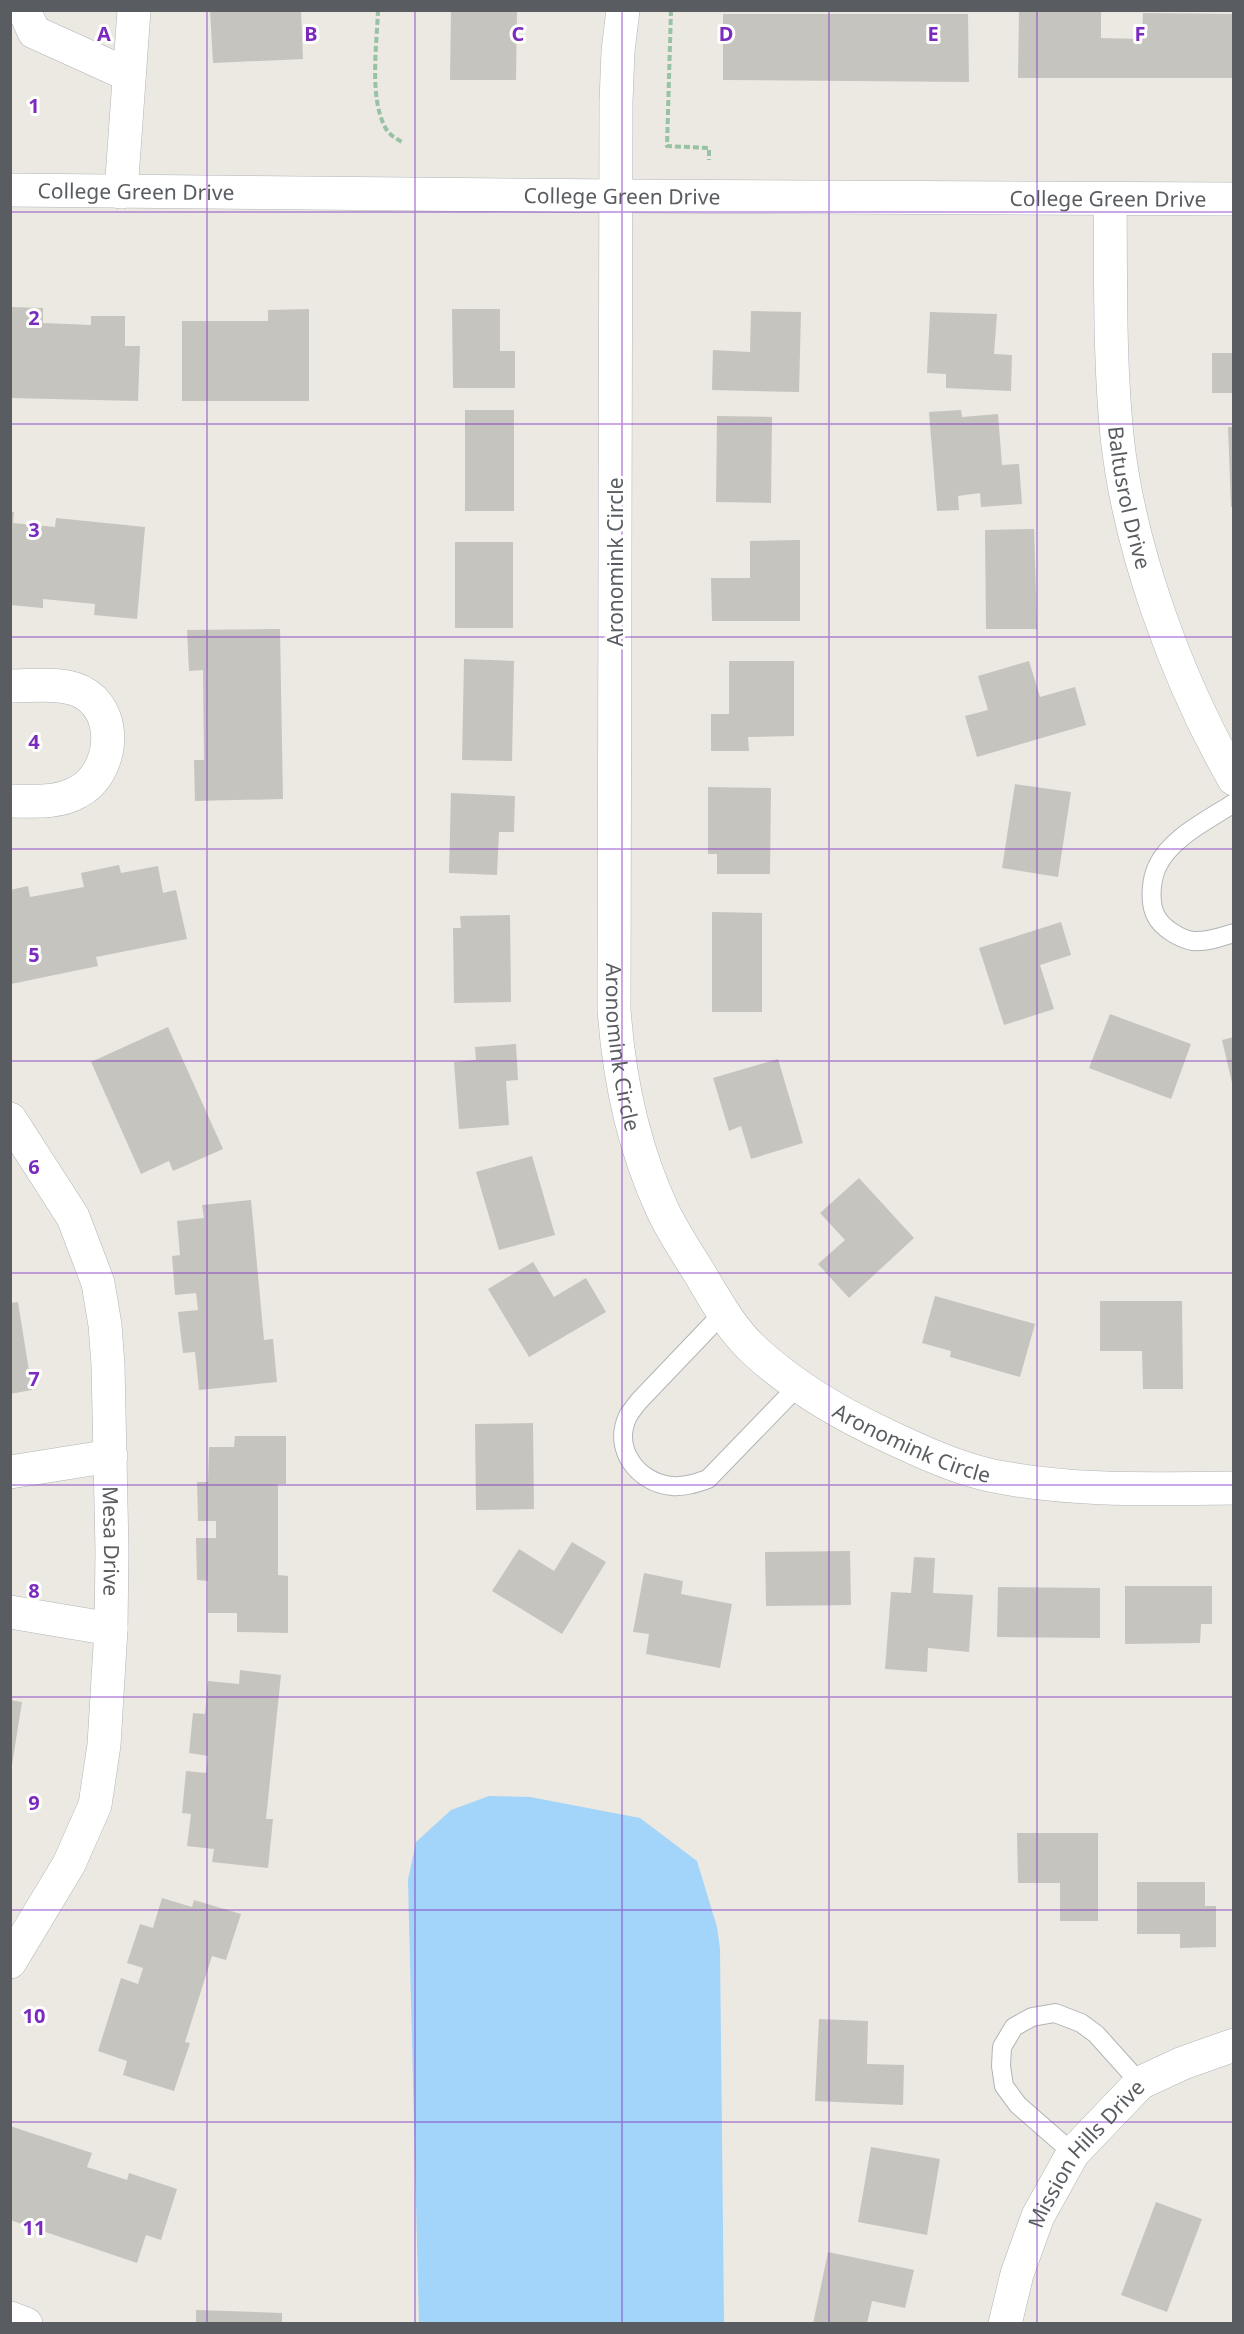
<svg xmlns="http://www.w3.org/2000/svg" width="1244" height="2334" font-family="'Noto Sans',sans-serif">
<rect width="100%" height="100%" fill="#ebe9e1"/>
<path fill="#a3d4f9" d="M489,1796l41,1 110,21 57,43 20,66 3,22 4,374h-305l-11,-443 8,-38 35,-32z"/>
<path fill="#c6c4be" d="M210,10h91l2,49 -90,4z
M451,10h66l-1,70h-66z
M1019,11l82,1v26l41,1 1,-26 91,1v64h-216z
M723,14h245l1,68 -246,-2z
M10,307l33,1v15l48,2v-9h34v30h15l-2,55 -128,-3z
M309,309v92h-127v-80h86v-11z
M452,309h48v42h15v37h-62z
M751,311l50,1 -2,80 -87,-2 1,-40 37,2z
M930,312l67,2 -3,40 18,1 -1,36 -65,-3v-14l-19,-1z
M1212,353h22v40h-22z
M465,410h49v101h-49z
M961,410l1,7 36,-3 4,51 17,-1 3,40 -41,3 -1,-14 -22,3 1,14 -22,1 -8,-99z
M717,416l55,1 -1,86 -55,-1z
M1228,427h6v80h-3z
M10,512h4l-1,11 42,4 1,-9 89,9 -8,92 -43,-4 1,-11 -52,-5v9l-33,-3z
M1034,529l3,100h-51l-1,-99z
M800,540v81h-88l-1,-43h39v-37z
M455,542h58v86h-58z
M280,629l3,170 -88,2 -1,-41h10l-1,-90 -14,1 -2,-41z
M464,659l50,2 -2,100 -50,-1z
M729,661h65v75l-46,1 1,14h-38v-37h18z
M1029,661l11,36 35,-10 11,38 -109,32 -12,-41 23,-6 -10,-34z
M1015,784l56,8 -13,85 -56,-9z
M708,787l63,1 -1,86h-53v-20h-9z
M451,793l64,3 -1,36h-15l-2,43 -48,-2z
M119,865l2,8 37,-7 5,27 13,-3 11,49 -91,18 2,9 -87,18 -1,-94 18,-4 2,11 54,-10 -3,-14z
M712,912l50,1v99h-50z
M510,915l1,87 -57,1 -1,-75h8l-1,-12z
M1061,922l10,33 -31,10 14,44 -50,16 -25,-77z
M1110,1014l81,30 -20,55 -82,-31z
M168,1027l55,122 -50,22 -4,-10 -28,13 -50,-112z
M1234,1037v50h-1l-11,-47z
M516,1044l2,36 -12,1 3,44 -50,4 -5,-67 22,-2 -1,-13z
M778,1059l25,84 -52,16 -10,-33 -12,5 -16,-53z
M532,1156l23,79 -56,15 -23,-78z
M859,1178l55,60 -65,60 -31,-34 27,-24 -25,-27z
M251,1200l13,140 9,-1 4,43 -78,8 -4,-38 -12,1 -5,-41 20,-2 -2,-17 -21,2 -3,-39 8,-1 -3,-34 27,-3 -2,-13z
M533,1262l21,35 32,-19 20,34 -77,45 -41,-68z
M935,1296l100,28 -15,53 -70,-20 1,-6 -29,-8z
M1100,1301h82l1,88h-40l-1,-38h-42z
M18,1302l14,88 -22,4v-91z
M533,1423l1,86 -58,1 -1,-86z
M235,1436h51v48h-8v91l10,1v57l-51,-1v-19h-29v-32l-11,-1 -1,-42h20v-17h-18l-1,-39h11l1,-35h25z
M572,1542l34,20 -44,72 -70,-43 27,-42 35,22z
M850,1551l1,54 -85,1 -1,-54z
M914,1557l21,1 -2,35 40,2 -4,57 -41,-4 -1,24 -42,-3 6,-77 20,1z
M644,1573l39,8 -2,13 51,10 -12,64 -74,-14 3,-20 -16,-2z
M1125,1586h87v38h-11l-1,19 -75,1z
M998,1587l102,1v50l-103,-1z
M240,1670l41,5 -15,144h7l-5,49 -56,-6 2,-13 -27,-3 4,-32 -9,-1 4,-42 20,2 2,-17 -19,-3 4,-40 12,1 3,-33 31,3z
M10,1700l12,2 -10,63h-2z
M1017,1833h81v88h-38v-38h-42z
M1137,1882h68v24h11v41l-36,1v-14h-43z
M162,1898l30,9 2,-7 47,14 -15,46 -14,-4 -27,86 5,1 -16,48 -51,-16 4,-14 -29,-10 23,-73 17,6 5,-16 -16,-5 13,-39 13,4z
M819,2019l49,2 -1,43 37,1 -1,40 -88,-4z
M10,2126l82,27 -5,14 40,13 2,-7 48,16 -16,51 -15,-5 -9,28 -127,-43z
M871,2147l69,12 -13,76 -69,-13z
M1156,2202l46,17 -35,93 -46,-17z
M828,2252l86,18 -9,38 -33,-7 -5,23h-54z
M196,2310l86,3v11h-86z"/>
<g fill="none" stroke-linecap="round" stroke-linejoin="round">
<defs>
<path id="lane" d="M1234,803c-26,17 -64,35 -77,64 -6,13 -8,36 -1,49 6,12 24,23 37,25 14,1 28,-4 41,-8
M722,1314l-83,87c-4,5 -8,10 -11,15 -16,33 10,67 44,70 13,1 24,-3 36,-7l90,-93
M1073,2153l-55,-48 -14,-19 -3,-20 1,-19 12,-20 18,-10 23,-4 26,10 15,11 44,49"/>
<g id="street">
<path d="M24,10l10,22 95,43"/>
<path id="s1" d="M623,10l-5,41 -2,51 -2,907c5,71 19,138 49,202 10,21 24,42 37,63 16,27 31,55 55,77 38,35 85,63 133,85 32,15 66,31 101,39 81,17 163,14 245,13"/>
<path id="s2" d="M10,190l607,6 617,3"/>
<path d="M121,192l13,-182"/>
<path id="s3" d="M1110,199c1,79 -1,158 7,237 12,113 60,244 117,343"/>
<path d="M10,686c24,0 57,-5 77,9 33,23 24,80 -9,97 -22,12 -44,9 -68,9"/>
<path id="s4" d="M10,1119l63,98 25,66 7,42 3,40 4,186 -1,78 -7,116 -9,60 -26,59 -59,98"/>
<path d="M10,1472l101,-16"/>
<path d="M10,1612l101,17"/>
<path d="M10,2318l16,6"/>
<path id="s5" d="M1005,2324l12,-50 21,-58 35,-63 67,-70 43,-20 51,-18"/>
</g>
</defs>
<use href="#lane" stroke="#b1b4b8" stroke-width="20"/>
<use href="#street" stroke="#b1b4b8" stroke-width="34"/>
<path stroke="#98c2a4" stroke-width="4" stroke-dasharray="6 3" stroke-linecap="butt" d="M378,10c-1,34 -9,87 7,117 4,8 10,11 17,15
M671,10l-4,136 42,2v12"/>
<use href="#lane" stroke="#fff" stroke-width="18"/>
<use href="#street" stroke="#fff" stroke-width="33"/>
</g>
<path fill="none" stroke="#7b2cbf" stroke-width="1.5" stroke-opacity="0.55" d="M207,10v2314M415,10v2314M622,10v2314M829,10v2314M1037,10v2314M10,212h1224M10,424h1224M10,637h1224M10,849h1224M10,1061h1224M10,1273h1224M10,1485h1224M10,1697h1224M10,1910h1224M10,2122h1224"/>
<g text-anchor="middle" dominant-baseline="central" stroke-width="6" stroke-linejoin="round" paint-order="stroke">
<g font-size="21" fill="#595d61" stroke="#fff">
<text stroke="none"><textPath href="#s2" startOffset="126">College Green Drive</textPath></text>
<text stroke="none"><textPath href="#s2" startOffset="612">College Green Drive</textPath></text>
<text stroke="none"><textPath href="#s2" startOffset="1098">College Green Drive</textPath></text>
<text stroke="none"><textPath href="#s3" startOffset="300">Baltusrol Drive</textPath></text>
<text transform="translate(615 562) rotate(-90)">Aronomink Circle</text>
<text stroke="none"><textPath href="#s1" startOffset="1038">Aronomink Circle</textPath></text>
<text stroke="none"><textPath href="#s1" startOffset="1560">Aronomink Circle</textPath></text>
<text stroke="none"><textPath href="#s4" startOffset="446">Mesa Drive</textPath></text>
<text stroke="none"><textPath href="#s5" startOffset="192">Mission Hills Drive</textPath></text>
</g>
</g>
<g font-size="20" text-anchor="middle" font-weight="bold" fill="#7b2cbf" stroke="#fff" stroke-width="6" stroke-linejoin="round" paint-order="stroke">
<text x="104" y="41">A</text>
<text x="311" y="41">B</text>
<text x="518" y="41">C</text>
<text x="726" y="41">D</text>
<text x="933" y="41">E</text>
<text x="1140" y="41">F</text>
<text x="34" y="113">1</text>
<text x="34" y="325">2</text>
<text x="34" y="537">3</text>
<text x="34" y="749">4</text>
<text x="34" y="962">5</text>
<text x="34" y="1174">6</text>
<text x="34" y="1386">7</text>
<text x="34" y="1598">8</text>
<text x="34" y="1810">9</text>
<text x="34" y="2023">10</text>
<text x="34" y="2235">11</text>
</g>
<rect width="1244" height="2334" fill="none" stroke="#595d61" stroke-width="24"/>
</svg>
